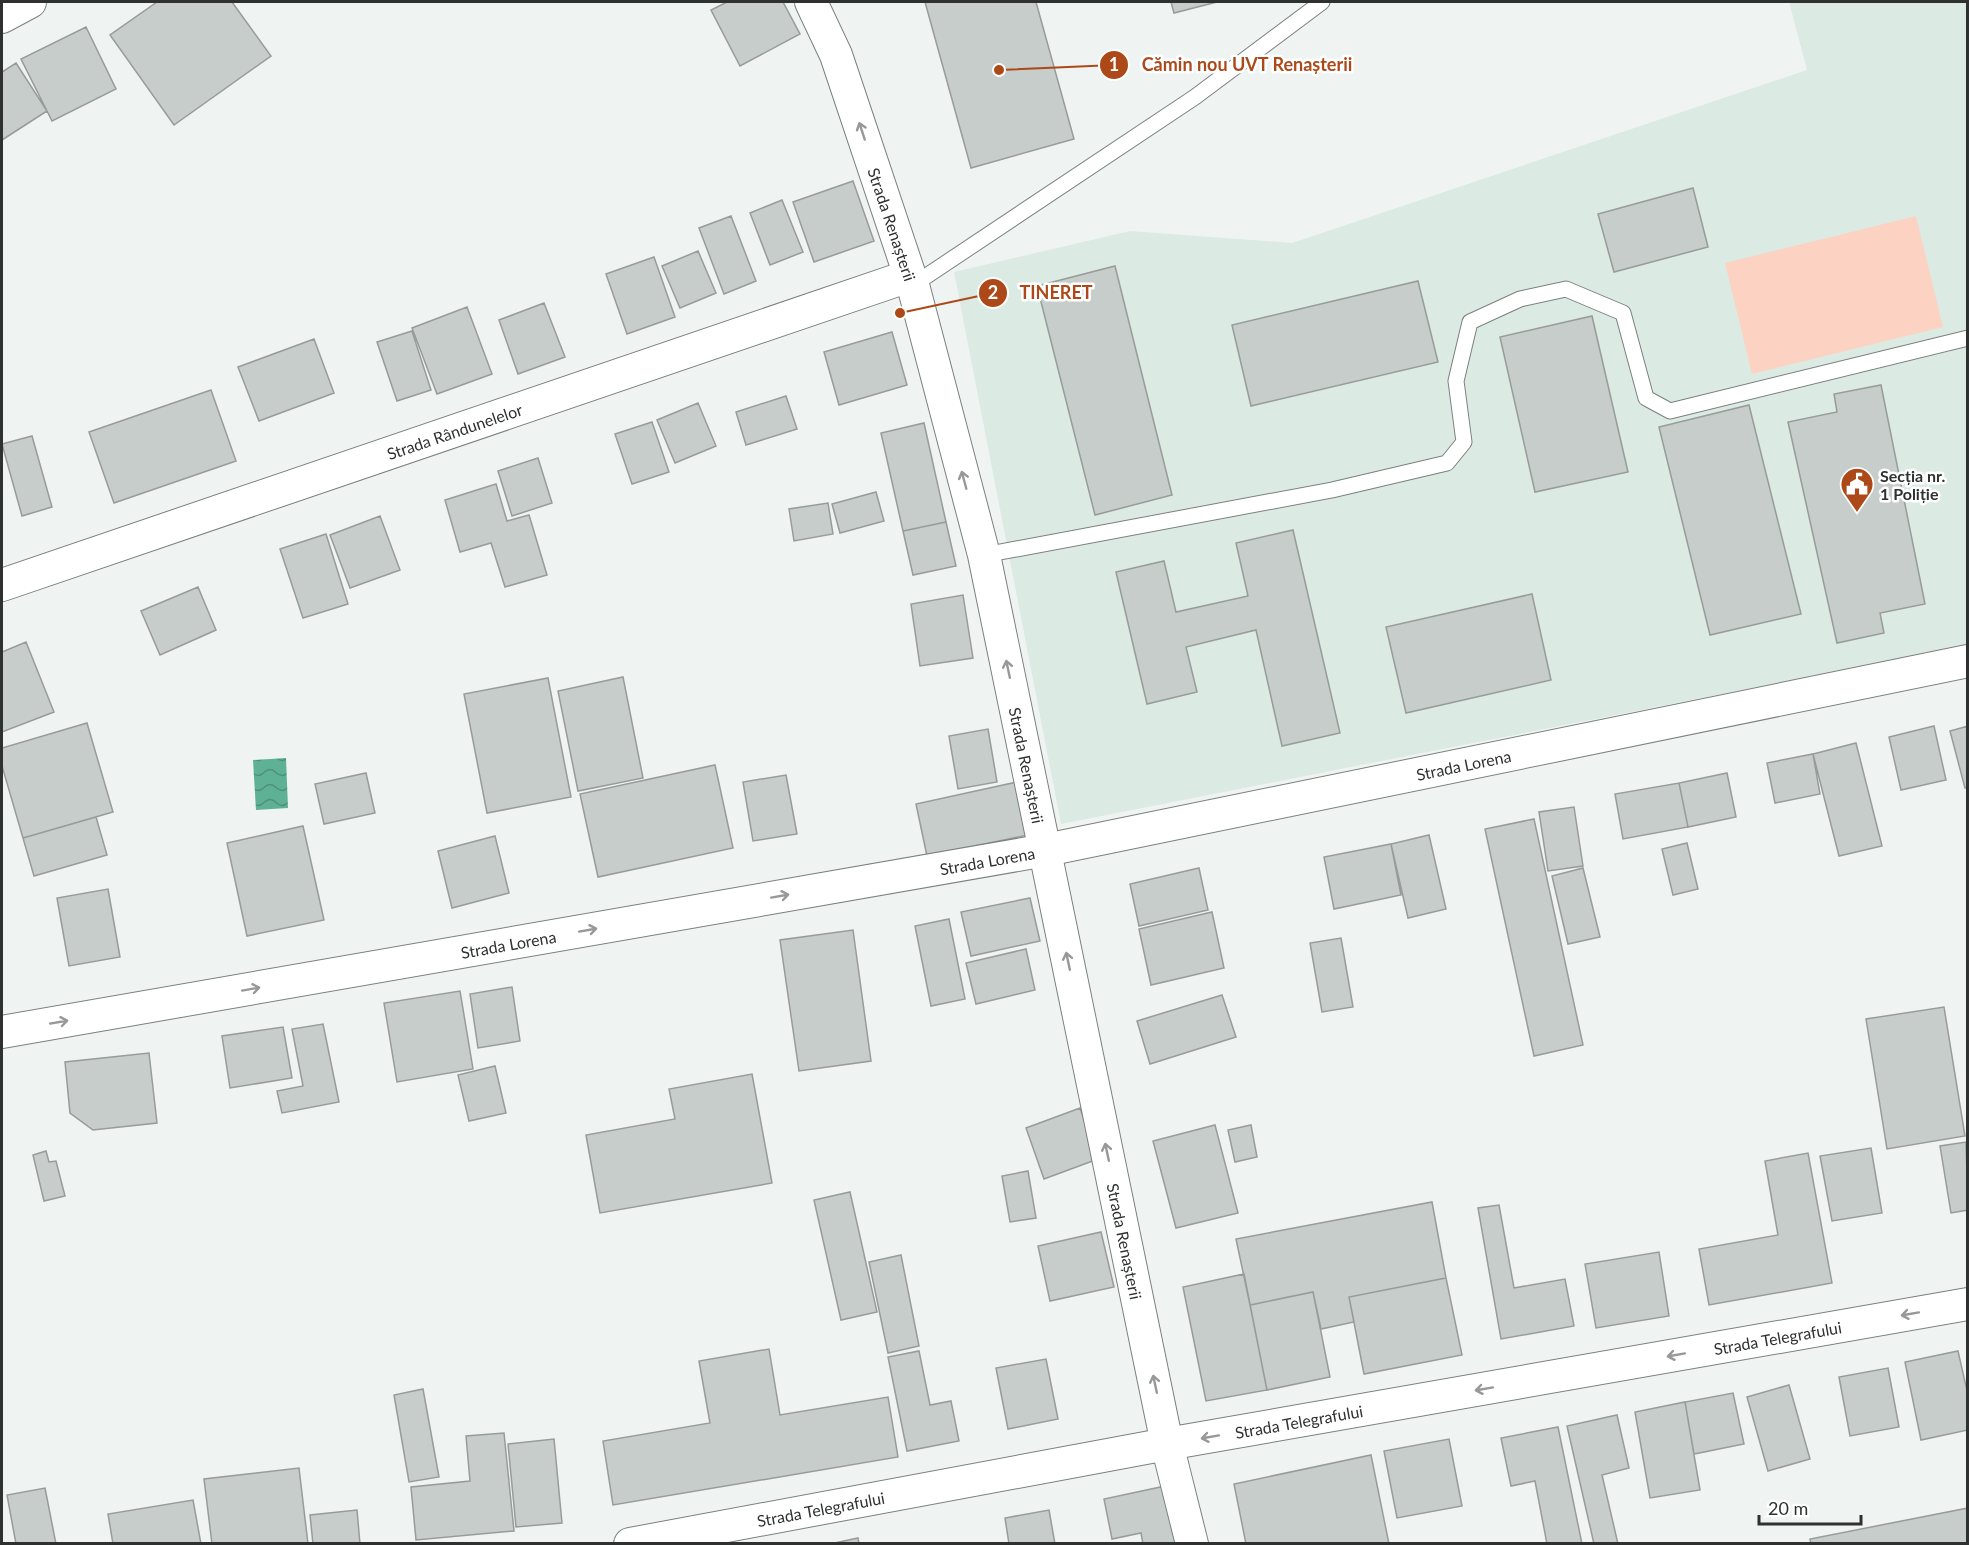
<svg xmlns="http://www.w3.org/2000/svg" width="1969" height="1545" font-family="Lato,sans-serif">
<defs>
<pattern id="water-waves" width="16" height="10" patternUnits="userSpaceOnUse" patternTransform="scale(1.5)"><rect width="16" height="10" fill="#5eb195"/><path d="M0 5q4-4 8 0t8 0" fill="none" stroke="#4e917a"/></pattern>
</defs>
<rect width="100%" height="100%" fill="#eff4f2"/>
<path fill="#dceae4" d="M1789,2h178v644l-906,178 -107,-552 176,-41 162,12 515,-173z"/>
<path fill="#fcd2c2" d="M1916,216l27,111 -191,47 -27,-111z"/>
<path fill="url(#water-waves)" d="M286,758l2,50 -32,2 -3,-50z"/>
<path fill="#c7cdca" stroke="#979c99" stroke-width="1.5" d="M157,2h75l39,54 -97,69 -64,-90z
M727,2h56l17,32 -60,32 -29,-56z
M925,2h111l38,137 -103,29z
M1171,2h46l-43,11z
M86,27l30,62 -64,32 -31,-62z
M16,63l31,48 -45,29v-68z
M853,181l21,60 -60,21 -21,-60z
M1693,188l15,59 -94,25 -16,-58z
M782,200l21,52 -33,13 -20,-52z
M731,216l25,65 -32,13 -25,-66z
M698,251l18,42 -36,15 -18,-42z
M654,257l21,60 -48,17 -21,-60z
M1115,266l57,229 -77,20 -58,-229z
M1418,281l20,81 -187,44 -19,-81z
M544,303l21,54 -47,17 -19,-54z
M467,307l25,67 -55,20 -25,-66z
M1592,316l36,156 -93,20 -35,-155z
M412,331l19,59 -34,11 -20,-59z
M892,332l15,53 -68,20 -15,-53z
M314,339l20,54 -75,28 -21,-54z
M1881,385l44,219 -45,9 4,20 -47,10 -49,-221 49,-10 -3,-18z
M211,390l25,71 -122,42 -25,-71z
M786,396l11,33 -51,16 -10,-33z
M698,403l18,43 -41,17 -18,-43z
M1749,405l52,209 -91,21 -51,-208z
M652,422l17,50 -37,12 -17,-50z
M924,423l22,99 -43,9 -22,-98z
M32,436l20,71 -30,9 -20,-72z
M538,458l14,45 -40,13 -14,-45z
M496,484l11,37 22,-6 18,60 -42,12 -14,-44 -31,9 -15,-52z
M876,492l8,29 -44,12 -8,-29z
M828,503l5,31 -39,7 -5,-32z
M380,516l20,54 -50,18 -20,-53z
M946,522l10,44 -43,9 -10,-44z
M1293,530l47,203 -58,13 -26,-116 -70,17 11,45 -50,12 -31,-132 48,-11 12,51 72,-16 -12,-53z
M326,534l22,70 -45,14 -23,-69z
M198,587l18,43 -56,25 -19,-44z
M1532,594l19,86 -145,33 -20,-86z
M963,595l10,63 -53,8 -9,-62z
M26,642l28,70 -52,20v-80z
M623,677l20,101 -65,13 -20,-100z
M548,678l23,119 -84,16 -23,-119z
M87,723l26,89 -90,26 -21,-72v-18z
M1934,726l12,54 -45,10 -12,-53z
M1968,726v61l-3,1 -15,-57z
M988,729l9,53 -39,7 -9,-53z
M1856,743l26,103 -43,10 -26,-102z
M1813,754l7,40 -45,9 -8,-40z
M715,765l18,83 -135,29 -18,-83z
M366,773l9,40 -51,11 -9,-40z
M1727,773l9,44 -48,10 -9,-44z
M786,775l11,59 -44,7 -10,-59z
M1017,782l11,53 -101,21 -11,-52z
M1679,783l9,44 -65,12 -8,-45z
M1574,807l9,59 -35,5 -9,-59z
M96,817l11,38 -73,21 -11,-38z
M1534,819l49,226 -49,11 -49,-227z
M303,826l21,94 -77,16 -20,-93z
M1429,835l17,74 -38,9 -17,-74z
M495,836l14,57 -57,15 -14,-57z
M1687,843l11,46 -25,6 -11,-46z
M1391,844l10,51 -67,14 -10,-52z
M1199,868l9,42 -69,16 -9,-42z
M1583,868l17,69 -32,7 -16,-68z
M108,889l12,68 -51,9 -12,-68z
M1030,898l10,43 -69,15 -10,-44z
M1212,912l12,56 -73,17 -12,-56z
M949,919l16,80 -34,7 -16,-80z
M853,930l18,131 -72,10 -19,-131z
M1341,938l12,69 -31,5 -12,-69z
M1026,949l9,41 -59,14 -10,-41z
M512,987l8,54 -42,7 -8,-54z
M460,991l13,78 -76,13 -13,-79z
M1222,995l14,42 -86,27 -13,-43z
M1944,1007l21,129 -78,13 -21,-130z
M323,1024l16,78 -57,11 -5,-22 26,-5 -11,-57z
M283,1027l9,51 -62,10 -8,-52z
M149,1053l8,70 -64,7 -23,-17 -5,-51z
M495,1066l11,47 -37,8 -11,-46z
M752,1074l20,109 -172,30 -14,-78 89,-16 -6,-30z
M1080,1108l18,51 -54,20 -18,-51z
M1215,1125l23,88 -62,15 -23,-87z
M1251,1125l6,32 -22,5 -7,-32z
M1966,1142l2,68 -17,3 -11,-67z
M1871,1148l11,65 -50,8 -12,-65z
M46,1151l3,11 7,-1 9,35 -21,5 -11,-46z
M1808,1153l24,130 -123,22 -10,-56 79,-14 -13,-74z
M1028,1171l8,47 -26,4 -8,-46z
M850,1192l27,120 -36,8 -27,-120z
M1432,1202l14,76 -97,19 5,25 -33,7 -8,-37 -63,13 -14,-66z
M1499,1205l15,83 51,-9 9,47 -73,13 -23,-131z
M1101,1232l13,55 -64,14 -12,-55z
M1659,1252l10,64 -73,12 -11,-64z
M901,1255l18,91 -31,7 -19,-91z
M1244,1274l23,116 -61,11 -23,-114z
M1446,1278l16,77 -98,19 -15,-77z
M1313,1292l17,85 -63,13 -17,-85z
M769,1349l11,66 108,-18 10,60 -285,48 -10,-64 107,-18 -11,-62z
M919,1351l11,54 21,-4 8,40 -52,10 -19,-94z
M1958,1351l10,44v35l-47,10 -16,-78z
M1046,1359l12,60 -50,10 -12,-61z
M1888,1368l11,59 -49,9 -11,-59z
M1789,1385l21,74 -42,12 -21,-74z
M423,1389l16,88 -30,5 -15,-87z
M1733,1393l11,51 -50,10 -9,-52z
M1685,1402l15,88 -50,8 -15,-86z
M1617,1415l12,53 -27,7 16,69h-24l-27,-118z
M1558,1427l24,117h-35l-12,-63 -24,5 -10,-48z
M504,1433l10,98 -98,9 -5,-53 59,-6 -4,-45z
M554,1439l8,84 -46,4 -8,-83z
M1449,1439l13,67 -65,12 -13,-67z
M1371,1455l18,89h-143l-12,-60z
M299,1468l9,76h-96l-8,-65z
M1170,1485l12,59h-39l-2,-11 -29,6 -8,-40z
M45,1488l11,56h-40l-9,-49z
M193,1500l8,44h-88l-5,-30z
M1968,1508v36h-157l-1,-5z
M357,1510l3,34h-47l-3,-29z
M1049,1510l6,34h-46l-4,-26z
M858,1538l1,6h-29z"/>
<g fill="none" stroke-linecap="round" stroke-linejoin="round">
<defs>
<path id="lane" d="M913,285l282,-188 127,-95
M984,555l348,-65 115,-27 17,-21 -8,-61 14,-59 50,-23 46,-10 57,24 23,85 24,13 298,-73"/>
<g id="street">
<path id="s1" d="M811,2l25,53 77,230 71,270 183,889 25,100"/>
<path d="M2,17l28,-15"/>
<path id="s2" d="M2,585l907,-309"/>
<path id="s3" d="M2,1032l1044,-182 922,-189"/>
<path id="s4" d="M630,1544l537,-100 801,-140"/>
</g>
</defs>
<use href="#lane" stroke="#7b807e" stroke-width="17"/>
<use href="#street" stroke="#7b807e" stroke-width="34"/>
<use href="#lane" stroke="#fff" stroke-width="15"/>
<use href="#street" stroke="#fff" stroke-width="32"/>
</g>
<defs><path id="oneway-shaft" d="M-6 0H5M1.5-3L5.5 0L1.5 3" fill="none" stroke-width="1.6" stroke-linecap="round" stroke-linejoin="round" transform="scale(1.5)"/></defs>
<g stroke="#979898">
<use href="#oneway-shaft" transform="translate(862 131) rotate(-108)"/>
<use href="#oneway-shaft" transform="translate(964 480) rotate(-105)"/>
<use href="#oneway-shaft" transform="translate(1008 669) rotate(-102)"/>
<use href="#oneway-shaft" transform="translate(780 896) rotate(-10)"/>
<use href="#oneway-shaft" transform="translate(588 930) rotate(-10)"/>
<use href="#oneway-shaft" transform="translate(1068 961) rotate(-102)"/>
<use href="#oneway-shaft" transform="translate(251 989) rotate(-10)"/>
<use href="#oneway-shaft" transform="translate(59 1022) rotate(-10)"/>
<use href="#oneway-shaft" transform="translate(1107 1152) rotate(-102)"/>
<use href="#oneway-shaft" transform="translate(1910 1314) rotate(170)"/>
<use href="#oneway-shaft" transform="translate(1676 1355) rotate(170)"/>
<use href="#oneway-shaft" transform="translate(1155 1384) rotate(-102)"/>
<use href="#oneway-shaft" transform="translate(1484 1389) rotate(170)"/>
<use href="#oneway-shaft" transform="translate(1210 1437) rotate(170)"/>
</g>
<defs>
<symbol id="civic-pin" viewBox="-11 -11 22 30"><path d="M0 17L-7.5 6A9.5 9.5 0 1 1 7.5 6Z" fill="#ad4918" stroke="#fff"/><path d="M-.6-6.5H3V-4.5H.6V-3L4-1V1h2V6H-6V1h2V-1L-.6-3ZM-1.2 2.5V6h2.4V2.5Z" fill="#fff"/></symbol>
</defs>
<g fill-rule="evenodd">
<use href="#civic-pin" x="1838" y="465" width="38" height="52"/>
</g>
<g text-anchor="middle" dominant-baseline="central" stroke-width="5" stroke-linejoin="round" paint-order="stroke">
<g font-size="16" fill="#2f3131" stroke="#fff">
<text stroke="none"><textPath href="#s1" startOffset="237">Strada Renașterii</textPath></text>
<text stroke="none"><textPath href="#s2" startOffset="478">Strada Rândunelelor</textPath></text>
<text stroke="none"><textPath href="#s3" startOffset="1486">Strada Lorena</textPath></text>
<text stroke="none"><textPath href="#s1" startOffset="795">Strada Renașterii</textPath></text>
<text stroke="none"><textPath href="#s3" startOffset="1000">Strada Lorena</textPath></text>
<text stroke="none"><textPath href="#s3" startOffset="514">Strada Lorena</textPath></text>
<text stroke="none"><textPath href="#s1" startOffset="1281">Strada Renașterii</textPath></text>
<text stroke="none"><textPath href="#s4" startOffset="1166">Strada Telegrafului</textPath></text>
<text stroke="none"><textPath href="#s4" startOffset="680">Strada Telegrafului</textPath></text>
<text stroke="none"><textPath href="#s4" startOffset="194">Strada Telegrafului</textPath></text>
</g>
<g font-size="16" font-weight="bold" fill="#2f3131" stroke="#fff" text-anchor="start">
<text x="1880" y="475">Secția nr.<tspan x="1880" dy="18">1 Poliție</tspan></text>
</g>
</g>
<path fill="none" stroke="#ad4918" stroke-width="2" d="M999 70L1114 65M900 313L993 293"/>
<g fill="#ad4918" stroke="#fff" stroke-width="2">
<circle cx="999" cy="70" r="6"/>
<circle cx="900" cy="313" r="6"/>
<circle cx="1114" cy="65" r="15"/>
<circle cx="993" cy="293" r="15"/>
</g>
<g font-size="18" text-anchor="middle" font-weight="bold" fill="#fff">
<text x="1114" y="71">1</text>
<text x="993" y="299">2</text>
</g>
<g font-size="18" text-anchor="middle" font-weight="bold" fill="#ad4918" stroke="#fff" stroke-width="5" stroke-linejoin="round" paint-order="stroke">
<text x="1247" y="71">Cămin nou UVT Renașterii</text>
<text x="1056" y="299">TINERET</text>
</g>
<rect width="1969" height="1545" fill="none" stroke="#2f3131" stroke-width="6"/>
<path d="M1759 1515v9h102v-9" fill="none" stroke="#2f3131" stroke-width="3"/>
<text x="1768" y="1515" font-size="18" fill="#2f3131" stroke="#ffffff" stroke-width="4.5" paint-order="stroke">20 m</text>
</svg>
